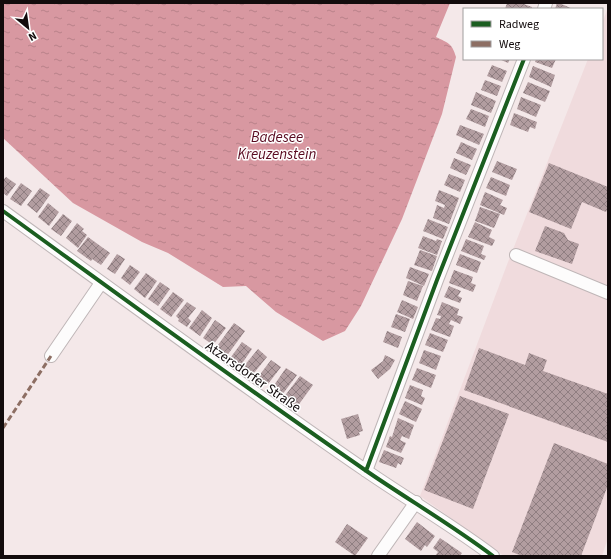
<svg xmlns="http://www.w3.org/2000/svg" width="611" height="559" font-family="'Source Sans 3',sans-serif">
<defs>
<pattern id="water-ripples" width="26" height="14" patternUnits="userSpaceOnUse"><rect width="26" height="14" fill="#d898a1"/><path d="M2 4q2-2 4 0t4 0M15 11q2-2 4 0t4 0" fill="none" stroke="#b88289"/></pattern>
<pattern id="building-cross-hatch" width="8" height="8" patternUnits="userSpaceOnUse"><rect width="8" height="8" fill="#b29da0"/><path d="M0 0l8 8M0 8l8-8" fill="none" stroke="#8f7e81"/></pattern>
</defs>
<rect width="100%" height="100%" fill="#f4e8e9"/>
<path fill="#f0dbdd" d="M608,8v530l-6,18h-98l-84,-60 88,-234 80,-203h14v-36z"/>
<path fill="url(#water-ripples)" d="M3,3h447l-14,34c12,6 16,6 20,20l-14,57 -40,105 -41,87 -16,25 -22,10 -47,-29 -30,-26 -23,1 -55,-34 -26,-11 -69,-39 -70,-65z"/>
<path fill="url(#building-cross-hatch)" d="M507,3h14l11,4v2h-27z
M557,3h2l14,6h-18z
M499,59h11l-2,4z
M536,59h20l-4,9 -17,-6z
M492,65l15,6 -5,11 -15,-6z
M533,66l22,9 -4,12 -22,-10z
M485,80l16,6 -4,10 -16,-6z
M528,82l22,9 -5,11 -22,-9z
M476,92l20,9 -5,12 -20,-8z
M521,97l20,8 -5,12 -19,-8z
M471,109l18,7 -4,11 -19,-8z
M514,113l23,9 -2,7 -5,-2 -2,5 -18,-7z
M460,125l24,9 -5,11 -23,-10z
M461,142l16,7 -5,11 -16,-7z
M454,158l17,7 -5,10 -16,-7z
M497,161l20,8 -5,11 -20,-8z
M549,163l59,24v21l-2,4 -24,-10 -11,27 -42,-17z
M449,174l16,6 -5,12 -16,-7z
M6,177l10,7 -9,12 -4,-3v-13z
M491,177l19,8 -4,11 -20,-8z
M21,183l11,8 -11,15 -11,-7z
M40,188l10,7 -13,18 -10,-8z
M439,190l20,8 -10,26 -16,-6 4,-13 7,3 1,-3 -10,-4z
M485,192l18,8 -3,5 7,3 -3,7 -24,-10z
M48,203l11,9 -10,14 -11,-9z
M480,207l20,7 -6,14 -19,-7z
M63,214l9,7 -11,15 -10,-7z
M428,219l20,8 -5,12 -20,-8z
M475,222l17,8 -3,7 6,3 -3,6 -24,-9z
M77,223l7,6 -2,2 5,4 -9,13 -12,-10z
M545,226l19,7 4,7 11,4 -7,20 -37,-13z
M423,236l13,5 1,-2 5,2 -5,14 -19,-7z
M88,237l22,16 -9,12 -9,-6 -1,2 -14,-10z
M466,239l18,7 -3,8 5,2 -2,4 -23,-9z
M420,250l17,6 -5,15 -18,-6z
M117,254l8,5 -10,15 -8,-5z
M460,254l21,8 -4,11 -21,-8z
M130,265l10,7 -10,13 -9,-7z
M410,267l19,7 -5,12 -18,-8z
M454,270l19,7 -2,6 5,2 -3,7 -24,-9z
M146,273l11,8 -12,17 -11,-9z
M408,281l15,5 -6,15 -14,-6z
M160,282l10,7 -12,17 -10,-7z
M449,286l12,5 -3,5 4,2 -2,5 -16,-6z
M173,292l11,8 -13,17 -11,-8z
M402,300l16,7 -5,12 -16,-7z
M187,302l9,6 -8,10 3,3 -4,6 -9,-6 1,-2 -3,-3z
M442,302l17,7 -2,6 6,2 -3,7 -9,-4 -2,4 5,2 -4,11 -19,-7 5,-12 4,1 1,-3 -4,-1z
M202,310l10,8 -12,18 -11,-8z
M396,314l14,5 -5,13 -14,-5z
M215,320l11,8 -13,17 -10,-7z
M234,323l11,8 -19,26 -11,-8z
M387,331l15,6 -4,11 -15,-6z
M430,333l18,7 -5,12 -18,-7z
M242,342l10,7 -11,16 -10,-8z
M479,348l46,17 4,-12 18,7 -4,11 65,23v48l-144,-52z
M258,349l9,8 -13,16 -10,-7z
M424,350l17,6 -5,14 -17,-7z
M385,355l10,5 -5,9 -12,10 -7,-9 12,-9z
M271,360l10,7 -13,17 -10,-7z
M286,368l11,7 -15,20 -10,-7z
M417,368l19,7 -5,13 -19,-8z
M300,376l13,9 -16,22 -13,-10z
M410,385l13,5 -2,6 4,2 -3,7 -17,-7z
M460,396l49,18 -36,95 -49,-19z
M405,401l17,8 -6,13 -17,-8z
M358,414l5,17 -4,1 1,3 -13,4 -6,-20z
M398,418l16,7 -5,14 -7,-3 -2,4 6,3 -5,10 -15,-6 4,-11 2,1z
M554,443l54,21v21l-27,71h-59l-10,-4z
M384,450l20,8 -3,7 -3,-2 -2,5 -17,-6z
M417,522l18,14 -8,11 -2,-2 -4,6 -16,-12z
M347,524l21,14 -13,18 -20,-14z
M440,538l22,15 -2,3h-25l3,-4 -5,-4z"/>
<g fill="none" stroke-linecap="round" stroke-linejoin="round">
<defs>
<path id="minor" d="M544,9l2,-6
M3,211c120,87 240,175 362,259 42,29 87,55 128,86
M516,255l92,38
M51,356l50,-73
M366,471l71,-191 87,-221
M378,556l38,-54"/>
</defs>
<use href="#minor" stroke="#bfb6b7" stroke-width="14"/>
<use href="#minor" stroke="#fdfcfc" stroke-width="12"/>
<path stroke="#8d6e63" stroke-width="3" stroke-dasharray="6 3" stroke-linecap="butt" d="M3,428l48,-72"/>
<defs>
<path id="cycleway" d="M3,211c120,87 240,175 362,259 42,29 87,55 128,86
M366,471l71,-191 87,-221"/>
</defs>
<use href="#cycleway" stroke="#fff" stroke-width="6"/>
<use href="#cycleway" stroke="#1b5e20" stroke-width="4"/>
</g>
<g text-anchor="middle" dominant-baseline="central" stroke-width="3" stroke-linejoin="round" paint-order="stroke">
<g font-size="14" fill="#120b0c" stroke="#fff">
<text transform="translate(253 377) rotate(35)">Atzersdorfer Straße</text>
</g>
<g font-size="15" font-style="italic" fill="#590a20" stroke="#fff">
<text x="277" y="137">Badesee<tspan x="277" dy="17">Kreuzenstein</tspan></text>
</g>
</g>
<rect width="611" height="559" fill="none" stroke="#120b0c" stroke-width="8"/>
<rect x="463" y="8" width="140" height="52" fill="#ffffff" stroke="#a09d9e"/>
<rect x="471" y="21" width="20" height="6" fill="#1b5e20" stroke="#a09d9e"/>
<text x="499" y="28" font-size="12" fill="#120b0c">Radweg</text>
<rect x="471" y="41" width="20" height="6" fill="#8d6e63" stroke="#a09d9e"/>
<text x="499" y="48" font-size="12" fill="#120b0c">Weg</text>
<g transform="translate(28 28) rotate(151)" stroke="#ffffff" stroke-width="3" paint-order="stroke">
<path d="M0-3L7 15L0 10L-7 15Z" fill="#120b0c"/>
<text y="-6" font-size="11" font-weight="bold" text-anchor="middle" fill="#120b0c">N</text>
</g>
</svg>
